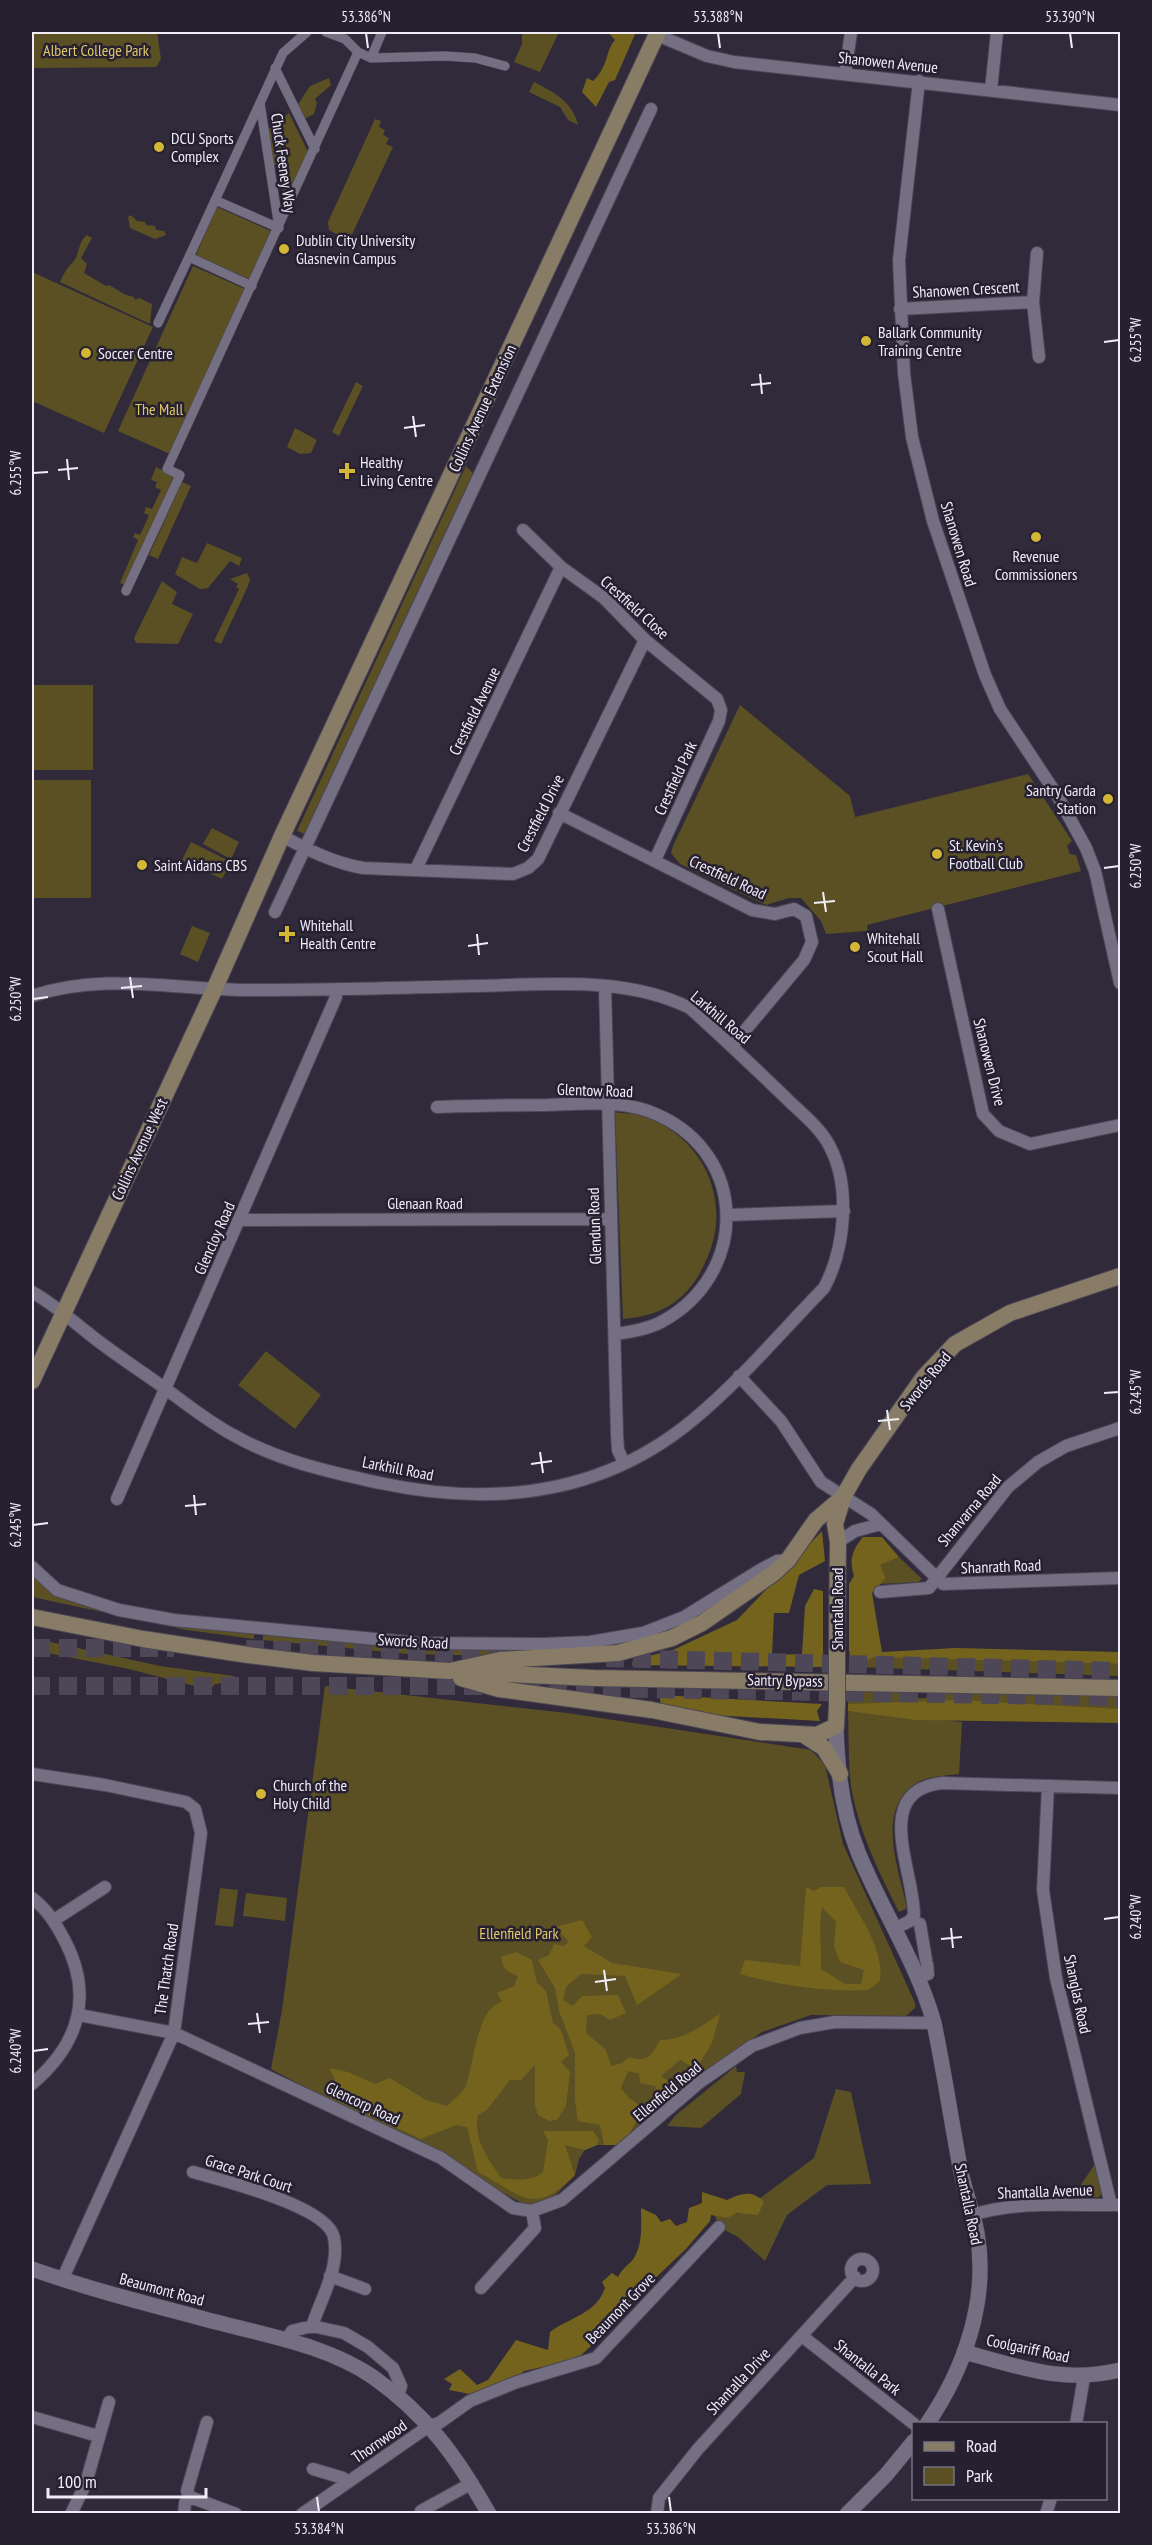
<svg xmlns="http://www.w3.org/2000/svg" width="1152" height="2545" font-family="'PT Sans Narrow',sans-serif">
<rect width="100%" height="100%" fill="#302a3b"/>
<path fill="#5a5023" d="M32,32h125l4,27 -5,8 -124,1z
M522,32h37l-19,40 -26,-10 8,-18z
M329,78l2,7 -16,14 2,4 -3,11 -10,5 -7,-13 13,-20z
M534,82c20,10 39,20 44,43l-10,-5 -8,-13 -31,-15z
M289,113l19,39 -22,51 -10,-38h-3l-4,-36z
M375,119l6,2 -2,6 6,3 -2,5 6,3 -3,6 7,3 -44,94 -20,-11 -1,-8z
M217,207l54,24 -22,48 -53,-24z
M131,215l6,6 8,1 1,3 9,1 1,4 8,1 2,4 -11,4 -25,-11 -2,-11z
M87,235l5,3 -11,20 6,6 -3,9 22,13 3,-1 17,10 8,2 1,3 4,-2 13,6 -2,20 -90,-42c4,-9 7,-14 13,-20 7,-8 5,-21 14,-27z
M193,266l52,23 -75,165 -52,-23z
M32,272l121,55 -49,106 -72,-32z
M356,382l7,4 -24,50 -7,-4z
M295,428l22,12 -6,13 -11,1 -13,-7z
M466,466l7,7 -168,361 -8,-3z
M156,467l18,9 -49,109 -5,-2 18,-43 -5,-3 2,-4 5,2 9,-20 -5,-2 2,-6 6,2 9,-19 -6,-3 2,-5 -6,-2z
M182,482l9,4 -33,73 -9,-4z
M207,543l35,15 -3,8 -9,-5 -22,27 -8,1 -25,-15 7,-17 15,6z
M247,573l3,7 -2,6 -27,58 -7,-3 25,-52 -3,-2 2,-3 -8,-5z
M162,581l15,11 -5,12 21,10 -15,30 -42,-1 -2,-5z
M32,685h61v85h-61z
M740,705l110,91 5,21 173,-43 44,67 -5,5 3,8 6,1 5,16 -214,54 1,6 -42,3 -5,-13 -20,-23h-12l-23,7 -86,-41 -9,-11 2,-7z
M32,780h59v118h-59z
M212,828l27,14 -8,17 -28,-15z
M191,842l40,20 -9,17 -40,-19z
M192,926l18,7 -12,29 -18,-8z
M615,1112c10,2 23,1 32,5 62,25 87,92 56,150 -8,17 -20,31 -36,40 -14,8 -28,10 -44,12z
M266,1351l55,44 -26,34 -57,-44z
M899,1557l23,22 -4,3 -38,2 6,-6 -7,-13z
M32,1574l20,17 130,33 72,10v5l-67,-9 -155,-33z
M263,1635l159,13h136l-58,8 -91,-2 -146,-14z
M32,1638l128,28 74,10v6l-19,2 -5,6 -81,-21 -97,-19z
M873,1656l247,8v12l-268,-9v-9l10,5z
M325,1686l242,27 244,37 14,15 18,79 72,159v5l-9,8 -95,-1 -49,17 -92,66 -54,47h-19l-12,5 -6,9 -4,16 -36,37 -268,-143 11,-59z
M849,1692c16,0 37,-4 53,0 16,4 17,12 35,0l183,4v14l-272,-6z
M848,1711l114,11 -3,52c-13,2 -30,2 -41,8 -44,26 -19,87 -11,126l-8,4c-20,-40 -41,-82 -48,-126 -3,-24 -2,-50 -3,-75z
M220,1888l18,2 -5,37 -18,-2z
M246,1893l41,5 -2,23 -42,-5z
M736,2066l1,6h8l-4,22 -40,34 -34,-2 9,-11z
M836,2089l15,3 20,92 -44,1 -40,30 -22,46 -27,-24 -19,-10 -4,-11 25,-3 74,-55z
M1097,2161l7,29 -5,7 -18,1 -3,-9z"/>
<path fill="#73631d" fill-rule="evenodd" d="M608,32h28l-21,48 -6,2 -13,25 -14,-15 5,-14 6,3c16,-15 12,-30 22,-41z
M822,1531l3,30 -26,14 -10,38h-15l-2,42 30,-1 3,-48 9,-17 9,2v76l-191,-2 1,-5 40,-10 64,-30z
M863,1537h19l17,20 -19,8 6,13 -14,15 10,59 73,-4 165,4v12l-246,-7 -12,6 -12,-7 -1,-6v-66l5,-8c-5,-16 -2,-26 9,-39z
M659,1695l163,9 -5,7 3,10 -111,-6 -48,-11z
M957,1700l163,9v14l-204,-3 -68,-9v-7z
M806,1887l8,4 7,-4h23c14,27 41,62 36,94l-12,9c-42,2 -87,-4 -128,-16l5,-14 55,6zM822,1907l14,15 -2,24 6,16 24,8 -3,14h-16l-24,-15c1,-23 -3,-39 1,-62z
M582,1920l10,17 -8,9 28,17 70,11 -45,31 -12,-29 -44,-2 -15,13 -3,13 10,6 9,-10 36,-1 8,18 -16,7 -10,-6 -13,1 -1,18 20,17 5,16 11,-3 7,-6c18,6 23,-1 31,-17 24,0 41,-14 60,-26l-8,29 -16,26 -16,-9 -19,16 12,8 -3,14 -10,-2 -5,-10 -15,-3 -1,-9 -11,-3 -7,17 8,10 10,7 2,7 -11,21 -14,12h-12l-4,-20 -22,-4 -3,-20v-48l-16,-42 -4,-23 -17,-28 11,-5 5,-11 9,2 6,-4 -14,-15z
M516,1952l16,8 5,23 9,8 7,32 8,7 8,25 -8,7 9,10 -4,34 -9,14 -8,1 -11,-6 -3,-10v-40l-14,15h-11l-23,30 -9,5c-5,24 10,43 23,63 16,2 29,4 42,-6l5,-32 -5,-9h50l6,9 -2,5 -12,5 -20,-5 10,30c-43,43 -54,19 -97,-3l-11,-45 -11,-2 -35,14 -91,-41 5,-19 -6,-11 19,4 27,12 15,-6 36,22 21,6c6,-6 16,-13 19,-21 8,-22 11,-78 36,-83l-5,-9 17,-7 4,-10c-11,-4 -15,-6 -17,-19z
M702,2192l25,8c14,-7 26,-10 37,2l-6,13 -21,-2 -10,5 -16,-3 -1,6 -24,28 -54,51 -20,27 -31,28 -16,7 -41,9 -9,9 -40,15 -26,-5 3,-6 -8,-5 16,-10 17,16 11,-5 28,-40 32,10 2,-18c20,-15 46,-18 55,-44l-3,-6 10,-9 6,4c4,-9 11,-12 16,-19 9,-15 7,-33 7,-50l15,7 5,7 9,-3 6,7 11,-4 2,-14 13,-5z"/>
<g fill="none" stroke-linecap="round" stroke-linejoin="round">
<path stroke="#4d4757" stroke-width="18" stroke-dasharray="18 9" stroke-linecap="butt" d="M32,1648h142
M246,1649l261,7
M606,1658l514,13
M32,1686h451
M522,1687l598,10"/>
<defs>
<path id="pedestrian" d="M326,32l19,7 13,13 13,6 73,-2 31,2 30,8
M371,58l11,-26
M275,68l40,81
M260,103l19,125
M215,200l64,28
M252,286l-63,-29 94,-204 24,-21
M158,323l31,-66
M126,591l54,-116 -13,-6 191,-417"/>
<path id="minor" d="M657,35l50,21 27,6 386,43
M845,74l6,-42
M919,81l-20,179 5,113 8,64 21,84 52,154 15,34 57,86 29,53 9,23 25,112
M991,90l6,-58
M1037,253l-4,49 6,55
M900,309l133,-7
M523,530l38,37 43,31 41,42 72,59 4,11 -2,11 -64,139
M559,813l193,97 23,4 19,-5 12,7 6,26 -8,18 -72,86
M282,836c26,14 52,27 81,32l150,6 15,-6 10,-9 107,-219
M416,869l145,-302
M938,909l45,205 16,17 31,13 90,-19
M275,912l376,-803
M605,987l12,448 1,15 6,13
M32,996c74,-25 148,-5 225,-6 71,0 143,-2 214,-4 72,-1 153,-11 219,22 33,30 65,60 97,91 14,14 34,29 43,48 21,40 15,102 -6,141 -43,44 -83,92 -130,131 -92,77 -201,88 -314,64 -50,-11 -101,-22 -145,-47 -27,-14 -51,-34 -76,-52 -24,-17 -49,-33 -71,-51 -19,-15 -36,-30 -56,-41
M437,1107c36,-1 73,-2 109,-2 38,-1 77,-6 112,10 91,41 90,159 5,206 -14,8 -32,11 -48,13
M728,1215l116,-4
M240,1220l370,-1
M739,1376l42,45 40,61 50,32 72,70 177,-6
M117,1499l219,-502 1,-8
M838,1542l17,-11 26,-7
M32,1567l25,23 62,20 55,10 244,23 125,1 47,-2 53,-9 41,-16 76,-47 17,-9 9,-1
M880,1592l49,-4 79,-101 30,-25 28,-16 54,-18
M32,1774l73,11 81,17 9,7 6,24 -27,200 -112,247
M1048,1786l-5,104 13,88 55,227
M32,1898c15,11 24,26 33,43 29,56 13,104 -33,143
M54,1920l51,-33
M920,1924l6,36
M894,1929l16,-8 4,-6c0,-45 -43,-124 28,-132l178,5
M918,1978l10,-4 -1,-10
M79,2015l95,18 267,125 72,50 19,3
M193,2172c28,8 136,34 141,66 6,29 -13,61 -22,88
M972,2215c46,-15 101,-9 148,-10
M851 2270a11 11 0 1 1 22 0a11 11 0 1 1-22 0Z
M330,2276l35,13
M481,2288l54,-60 -3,-17 30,-11 138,-118 52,-36 48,-18 35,-6 99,1
M802,2336l112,88
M286,2340l6,-9 20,-5 32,7 24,14 25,21 8,18 -3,10
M32,2417l66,19
M207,2422l-20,69 3,6 46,17
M1076,2424l8,-47
M313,2469l30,9 4,5
M421,2511l51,-28
M71,2514l15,-31 23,-81
M184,2514l1,-11 5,-6
M302,2514l127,-88 10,-3 31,-22 47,-19 79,-24 123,-131
M657,2514l2,-16 39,-49 157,-172
M1046,2514l5,-16"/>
<path id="tertiary" d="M836,1726c1,42 6,86 22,126 23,57 59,110 76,171 10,48 17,96 26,144 4,23 13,44 17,66 12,67 -13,137 -50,191
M32,2269c63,22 127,38 192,55 50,13 105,23 149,53 54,38 84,80 116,137
M964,2352c57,15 97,32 156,18
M847,2514l39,-39 28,-34"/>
<path id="secondary" d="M32,1381l182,-391 68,-154 376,-804
M32,1617l111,22 105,16 65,8 137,8 50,-11 118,-7 54,-15 30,-15 72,-50 14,-13 28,-40 27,-23 16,-28 64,-91 32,-34 55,-31 110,-37
M837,1640l1,-98 -3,-18 8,-26
M469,1672l124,6 527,10
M461,1678l38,11 153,21 108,22 57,3 19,-9 1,-21
M804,1735l20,13 16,26"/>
</defs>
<use href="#pedestrian" stroke="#4c4755" stroke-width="10"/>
<use href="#minor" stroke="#4c4755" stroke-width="14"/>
<use href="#tertiary" stroke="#4c4755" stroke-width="16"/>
<use href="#secondary" stroke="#4c4755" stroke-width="18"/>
<use href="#pedestrian" stroke="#756f83" stroke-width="9"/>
<use href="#minor" stroke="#756f83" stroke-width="12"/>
<use href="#tertiary" stroke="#756f83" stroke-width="15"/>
<use href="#secondary" stroke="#887c66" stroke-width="16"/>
<defs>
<path id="secondary-bridge" d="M837,1705v-65"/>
</defs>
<use href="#secondary-bridge" stroke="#4c4755" stroke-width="18" stroke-linecap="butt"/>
<use href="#secondary-bridge" stroke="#887c66" stroke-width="16"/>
</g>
<path fill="none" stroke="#f0edf8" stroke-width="2" d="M366,33l2,15M718,33l2,15M1070,33l2,15M1104,342l15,-2M760,374l2,20M751,385l20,-2M413,416l3,21M404,428l21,-3M67,459l2,21M58,470l20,-2M33,473l15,-1M1104,868l15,-2M823,892l3,20M814,903l21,-2M477,934l2,21M468,946l20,-3M130,977l3,21M121,988l21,-2M33,999l15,-2M1104,1393l15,-1M887,1410l3,20M878,1421l21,-2M540,1452l3,21M531,1464l21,-3M194,1495l2,20M185,1506l21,-2M33,1525l15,-2M1104,1919l15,-2M951,1928l2,20M941,1939l21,-2M604,1970l3,21M595,1982l21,-3M257,2013l3,20M248,2024l21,-2M33,2051l15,-2M317,2497l2,15M669,2497l2,15"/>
<g fill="#d2b736" stroke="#262031" stroke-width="2">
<circle cx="159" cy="147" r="6"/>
<circle cx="284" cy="249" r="6"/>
<circle cx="866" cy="341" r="6"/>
<circle cx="86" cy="353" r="6"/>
<path d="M344 462h6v6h6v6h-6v6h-6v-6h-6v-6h6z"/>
<circle cx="1036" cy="537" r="6"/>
<circle cx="1108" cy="799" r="6"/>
<circle cx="937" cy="854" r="6"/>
<circle cx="142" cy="865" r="6"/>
<path d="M284 925h6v6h6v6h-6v6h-6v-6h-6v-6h6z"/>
<circle cx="855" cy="947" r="6"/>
<circle cx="261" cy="1794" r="6"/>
</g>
<g text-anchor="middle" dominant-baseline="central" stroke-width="5" stroke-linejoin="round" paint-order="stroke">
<g font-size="16" fill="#dfc868" stroke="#262031">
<text x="96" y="50">Albert College Park</text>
<text x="159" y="409">The Mall</text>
<text x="519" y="1933">Ellenfield Park</text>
</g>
<g font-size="16" fill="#f0edf8" stroke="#262031">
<text transform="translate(888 62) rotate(6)">Shanowen Avenue</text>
<text transform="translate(284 163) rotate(82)">Chuck Feeney Way</text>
<text transform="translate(966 289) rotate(-3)">Shanowen Crescent</text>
<text transform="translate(482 408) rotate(-65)">Collins Avenue Extension</text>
<text transform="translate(959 544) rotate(73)">Shanowen Road</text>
<text transform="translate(635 607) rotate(42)">Crestfield Close</text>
<text transform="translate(474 711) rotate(-64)">Crestfield Avenue</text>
<text transform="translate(675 778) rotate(-65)">Crestfield Park</text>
<text transform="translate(540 813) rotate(-63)">Crestfield Drive</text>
<text transform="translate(728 877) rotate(25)">Crestfield Road</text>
<text transform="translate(721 1017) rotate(40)">Larkhill Road</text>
<text transform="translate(990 1062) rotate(76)">Shanowen Drive</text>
<text transform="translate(595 1090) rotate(2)">Glentow Road</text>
<text transform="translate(139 1149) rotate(-65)">Collins Avenue West</text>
<text x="425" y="1203">Glenaan Road</text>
<text transform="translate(594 1226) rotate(-92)">Glendun Road</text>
<text transform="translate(214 1238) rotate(-66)">Glencloy Road</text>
<text transform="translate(925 1381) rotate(-51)">Swords Road</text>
<text transform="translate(398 1468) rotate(11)">Larkhill Road</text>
<text transform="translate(969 1510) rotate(-50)">Shanvarna Road</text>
<text transform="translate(1001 1566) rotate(-2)">Shanrath Road</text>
<text transform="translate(837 1609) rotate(-90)">Shantalla Road</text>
<text transform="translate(413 1641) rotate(3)">Swords Road</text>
<text transform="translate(785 1680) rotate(1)">Santry Bypass</text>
<text transform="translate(166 1969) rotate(-82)">The Thatch Road</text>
<text transform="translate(1078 1994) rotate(78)">Shanglas Road</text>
<text transform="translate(667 2091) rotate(-40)">Ellenfield Road</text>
<text transform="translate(363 2103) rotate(25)">Glencorp Road</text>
<text transform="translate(249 2173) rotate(18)">Grace Park Court</text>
<text transform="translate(1045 2191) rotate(-2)">Shantalla Avenue</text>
<text transform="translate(969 2204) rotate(78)">Shantalla Road</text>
<text transform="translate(162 2289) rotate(15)">Beaumont Road</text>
<text transform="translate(620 2308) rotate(-46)">Beaumont Grove</text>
<text transform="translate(1028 2348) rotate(12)">Coolgariff Road</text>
<text transform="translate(868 2367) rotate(38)">Shantalla Park</text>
<text transform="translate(738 2381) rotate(-47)">Shantalla Drive</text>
<text transform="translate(379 2441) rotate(-35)">Thornwood</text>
</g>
<g font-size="16" fill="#f0edf8" stroke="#262031" text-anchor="start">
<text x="171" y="138">DCU Sports<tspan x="171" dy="18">Complex</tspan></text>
<text x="296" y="240">Dublin City University<tspan x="296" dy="18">Glasnevin Campus</tspan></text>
<text x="878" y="332">Ballark Community<tspan x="878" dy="18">Training Centre</tspan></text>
<text x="98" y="353">Soccer Centre</text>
<text x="360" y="462">Healthy<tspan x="360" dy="18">Living Centre</tspan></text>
<text x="1036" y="556" text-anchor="middle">Revenue<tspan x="1036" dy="18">Commissioners</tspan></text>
<text x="1096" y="790" text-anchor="end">Santry Garda<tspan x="1096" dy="18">Station</tspan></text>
<text x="949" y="845">St. Kevin's<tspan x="949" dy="18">Football Club</tspan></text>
<text x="154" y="865">Saint Aidans CBS</text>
<text x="300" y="925">Whitehall<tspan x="300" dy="18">Health Centre</tspan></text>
<text x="867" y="938">Whitehall<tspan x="867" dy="18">Scout Hall</tspan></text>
<text x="273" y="1785">Church of the<tspan x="273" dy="18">Holy Child</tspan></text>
</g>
</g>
<rect width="1152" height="2545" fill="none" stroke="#262031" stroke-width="66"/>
<rect x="912" y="2422" width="195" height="78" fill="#262031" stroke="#777281" stroke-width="1.5"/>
<rect x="924" y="2442" width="30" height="9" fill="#887c66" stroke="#777281" stroke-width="1.5"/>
<text x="966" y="2452" font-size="18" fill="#f0edf8">Road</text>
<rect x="924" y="2467" width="30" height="18" fill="#5a5023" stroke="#777281" stroke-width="1.5"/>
<text x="966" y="2482" font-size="18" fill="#f0edf8">Park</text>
<path d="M48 2488v9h158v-9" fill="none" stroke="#f0edf8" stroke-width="3"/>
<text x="57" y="2488" font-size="18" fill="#f0edf8" stroke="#262031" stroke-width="4.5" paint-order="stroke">100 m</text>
<rect x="33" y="33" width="1086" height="2479" fill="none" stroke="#f0edf8" stroke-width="2"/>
<g font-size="15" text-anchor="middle" fill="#f0edf8">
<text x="366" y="22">53.386°N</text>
<text x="718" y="22">53.388°N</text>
<text x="1070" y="22">53.390°N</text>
<text transform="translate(1136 340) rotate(-90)" y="5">6.255°W</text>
<text transform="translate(16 473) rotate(-90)" y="5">6.255°W</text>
<text transform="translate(1136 866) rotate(-90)" y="5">6.250°W</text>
<text transform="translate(16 999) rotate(-90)" y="5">6.250°W</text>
<text transform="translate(1136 1392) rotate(-90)" y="5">6.245°W</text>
<text transform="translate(16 1525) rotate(-90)" y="5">6.245°W</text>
<text transform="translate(1136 1917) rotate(-90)" y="5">6.240°W</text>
<text transform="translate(16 2051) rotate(-90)" y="5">6.240°W</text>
<text x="319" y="2534">53.384°N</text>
<text x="671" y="2534">53.386°N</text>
</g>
</svg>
